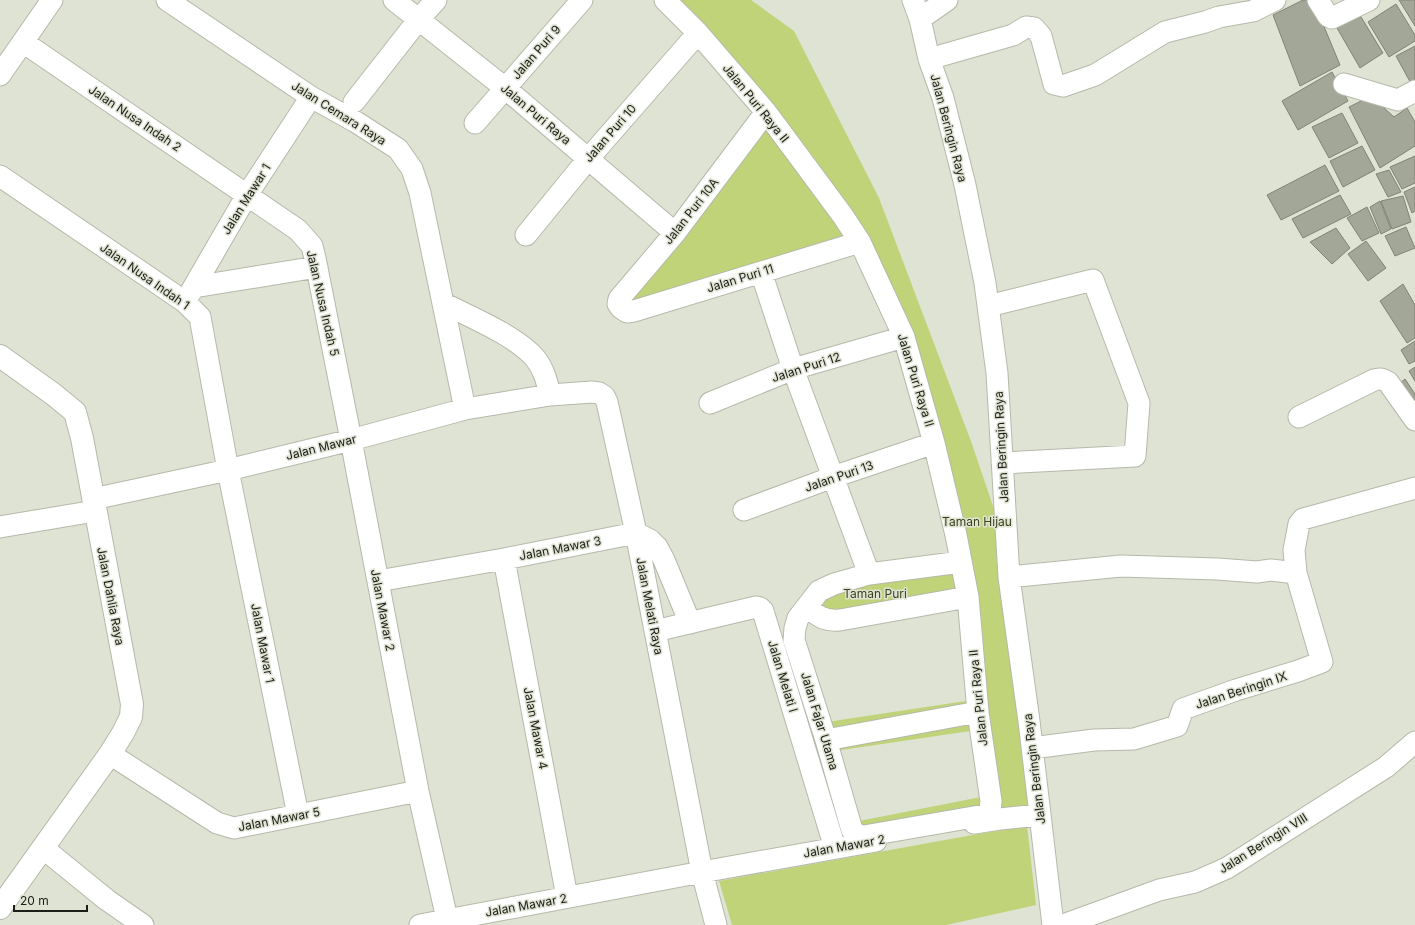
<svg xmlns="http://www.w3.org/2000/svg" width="1415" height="925" font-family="Inter,sans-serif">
<rect width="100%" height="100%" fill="#dfe3d3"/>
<path fill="#c0d378" d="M676,0h75l43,31 85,167 93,246 25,74 37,291 -36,5 -25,-220 -108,-357z
M766,122l86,115 -223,71 -5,-8z
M960,564l5,31 -147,18 3,-20z
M972,700l5,30 -142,21 -8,-29z
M986,796v15l-125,23 -7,-12z
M1027,825l9,80 -90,20h-214l-13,-44z"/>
<path fill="#a3a798" stroke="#808375" d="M1303,0h10l27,65 -40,21 -27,-71z
M1399,0h16v26z
M1396,4l19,31v6l-26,16 -21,-35z
M1358,12l25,41 -23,15 -23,-40z
M1415,46v42l-1,1 -18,-33z
M1332,72l16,29 -50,29 -16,-29z
M1371,96l23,21 13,-9 8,14v24l-35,22 -31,-61z
M1342,113l16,30 -29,15 -17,-31z
M1362,146l13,24 -32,17 -13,-26z
M1415,156v27l-13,6 -12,-22z
M1325,165l14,26 -58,29 -14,-25z
M1389,170l12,22 -13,5 -12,-23z
M1415,187v24l-3,2 -8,-21z
M1340,195l11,19 -48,24 -11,-19z
M1403,196l8,26 -19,7 -11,-28z
M1380,201l11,28 -10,5 -11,-27z
M1367,207l12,26 -17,8 -15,-23z
M1406,227l9,21 -20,8 -10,-20z
M1336,228l14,20 -18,16 -22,-22z
M1366,241l20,27 -18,13 -20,-27z
M1403,284l12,21v33l-8,5 -27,-42z
M1415,341v20l-6,3 -8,-14z
M1415,367v14l-6,-10z
M1405,379l10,15v23l-21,-29z"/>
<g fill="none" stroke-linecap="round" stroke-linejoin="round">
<defs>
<path id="minor" d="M167,0l144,97 45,25 42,27 14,20 8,24 45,216
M394,0l111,88 170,145
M665,0l33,33 68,79 77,104 17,26 44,95 30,106 22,92 12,62 10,115 13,89 -1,9 -5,5 -121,21 -6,-1 -6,-5 -26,-90 -32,-100 1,-12 3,-10 21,-27 15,-7 35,-10 92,-12
M913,0l7,19 9,40 14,39 22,87 20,98 12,90 12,204 20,144 24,204
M1318,0l10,16 4,2 37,-18
M920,19l27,-19
M23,42l275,188 14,16 3,12 36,182 67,351 29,128
M929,59l84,-24 13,-8 8,1 7,8 13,48 9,2 32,-11 70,-43 40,-10 14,-5 34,-6 22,-11
M0,75l52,-75
M1344,84l54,16 17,-9
M354,102l65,-83 17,-19
M766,112l-91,121 -56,66 -1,5 3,4 6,4 7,-1 226,-69
M475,123l107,-123
M0,176l185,126 15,15 28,153 70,345
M526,235l62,-76 110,-126
M761,272l32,97 76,205
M194,287l123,-20
M185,302l62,-107 64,-98
M443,303c27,14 72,32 92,55 9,11 12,24 15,37
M988,306l105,-26 46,123 -4,53 -133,7
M710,403l83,-34 111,-32
M1299,417l75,-37c6,-2 9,-1 14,2l27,38
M93,499l135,-29 123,-30 114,-31 85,-14 42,-3 7,1 5,3 3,6 29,131 66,339 14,53
M744,510l89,-33 101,-34
M0,527l95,-16
M504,559l63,338
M1009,577l112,-11 96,3 40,3 14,-2 25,3
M378,581l126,-22 132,-26 14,7 7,7 7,13 26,63
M807,607c12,10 17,14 33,13l128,-23
M655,631l101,-24 4,1 3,3 72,237
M826,740l152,-28
M1032,748l62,-8 40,-1 43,-13 6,-17 53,-19 62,-19 24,-9 -26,-89 -2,-23 5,-26 4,-5 112,-31
M110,754l107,69 17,5 184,-37
M974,823l26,-4 39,-4
M43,848l64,52 36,25
M420,925l282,-53 174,-31
M1063,925l96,-35 36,-8 32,-14 159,-101 29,-25"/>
<path id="tertiary" d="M0,356l53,38 22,18 7,26 50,266 -1,13 -8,16 -13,21 -110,154"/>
</defs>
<use href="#minor" stroke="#b5b9aa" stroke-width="23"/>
<use href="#tertiary" stroke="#b5b9aa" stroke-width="24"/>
<use href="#minor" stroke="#fff" stroke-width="21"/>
<use href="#tertiary" stroke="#fff" stroke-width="22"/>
</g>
<g text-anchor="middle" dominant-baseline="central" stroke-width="3" stroke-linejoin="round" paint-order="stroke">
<g font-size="12" fill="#1b1d17" stroke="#dfe3d3">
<text transform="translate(536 52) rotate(-49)">Jalan Puri 9</text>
<text transform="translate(756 103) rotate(51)">Jalan Puri Raya II</text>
<text transform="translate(339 113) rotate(32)">Jalan Cemara Raya</text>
<text transform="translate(536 114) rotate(40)">Jalan Puri Raya</text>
<text transform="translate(135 118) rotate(34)">Jalan Nusa Indah 2</text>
<text transform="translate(949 128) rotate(75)">Jalan Beringin Raya</text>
<text transform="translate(610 133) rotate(-49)">Jalan Puri 10</text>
<text transform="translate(246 199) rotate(-58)">Jalan Mawar 1</text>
<text transform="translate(691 211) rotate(-52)">Jalan Puri 10A</text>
<text transform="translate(145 276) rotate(35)">Jalan Nusa Indah 1</text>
<text transform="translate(740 278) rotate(-17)">Jalan Puri 11</text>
<text transform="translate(323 303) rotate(77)">Jalan Nusa Indah 5</text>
<text transform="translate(806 367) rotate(-18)">Jalan Puri 12</text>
<text transform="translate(916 380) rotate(73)">Jalan Puri Raya II</text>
<text transform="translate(321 447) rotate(-14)">Jalan Mawar</text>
<text transform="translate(1001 447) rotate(-93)">Jalan Beringin Raya</text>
<text transform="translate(839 476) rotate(-19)">Jalan Puri 13</text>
<text transform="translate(560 548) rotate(-11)">Jalan Mawar 3</text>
<text transform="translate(111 596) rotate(79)">Jalan Dahlia Raya</text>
<text transform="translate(650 606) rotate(79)">Jalan Melati Raya</text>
<text transform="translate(383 610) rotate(79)">Jalan Mawar 2</text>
<text transform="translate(263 643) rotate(79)">Jalan Mawar 1</text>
<text transform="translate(783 676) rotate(73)">Jalan Melati I</text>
<text transform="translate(1241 690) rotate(-18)">Jalan Beringin IX</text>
<text transform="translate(978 698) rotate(-96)">Jalan Puri Raya II</text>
<text transform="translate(820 721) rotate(73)">Jalan Fajar Utama</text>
<text transform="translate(536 728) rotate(79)">Jalan Mawar 4</text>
<text transform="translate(1034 769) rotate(-97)">Jalan Beringin Raya</text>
<text transform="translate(279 819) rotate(-11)">Jalan Mawar 5</text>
<text transform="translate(1263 843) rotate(-32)">Jalan Beringin VIII</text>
<text transform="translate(844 846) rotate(-10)">Jalan Mawar 2</text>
<text transform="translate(526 905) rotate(-10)">Jalan Mawar 2</text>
</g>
<g font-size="12" fill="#3b421c" stroke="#dfe3d3">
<text x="977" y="521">Taman Hijau</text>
<text x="875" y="593">Taman Puri</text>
</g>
</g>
<path d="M14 905v6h73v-6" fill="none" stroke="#1b1d17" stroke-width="2"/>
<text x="20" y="905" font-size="12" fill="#1b1d17" stroke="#dfe3d3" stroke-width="3" paint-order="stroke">20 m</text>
</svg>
